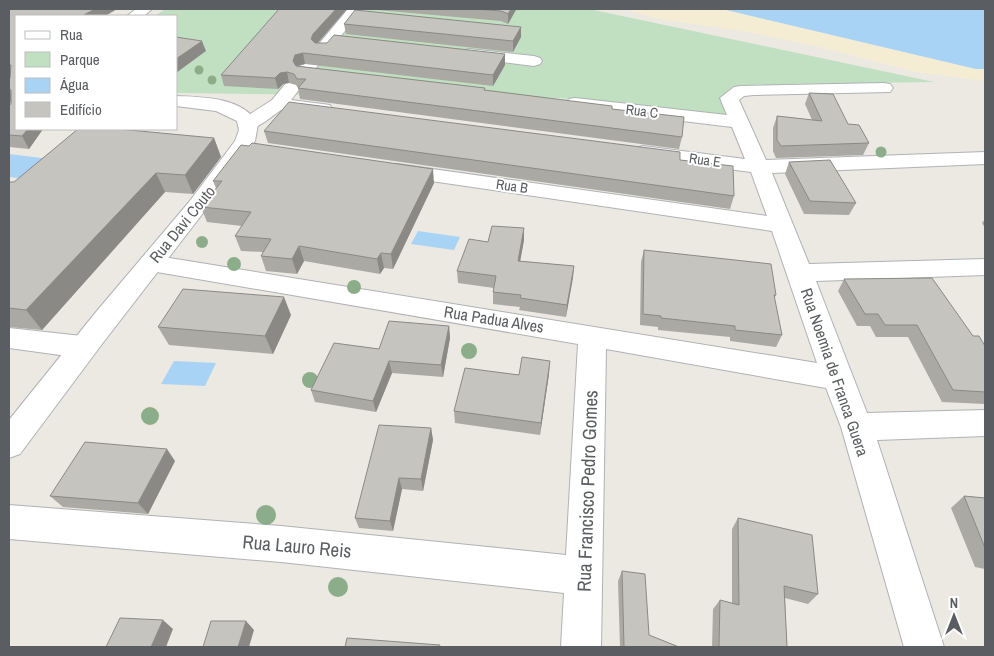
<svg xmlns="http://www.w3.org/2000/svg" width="994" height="656" font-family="'Archivo Narrow',sans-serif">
<rect width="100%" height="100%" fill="#ebe9e2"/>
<path fill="#c1e0c1" d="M165,9h424l345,73 -147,2 -54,5 -7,27 -166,-18 -384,-5v-77h-21z"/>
<path fill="#f5edd3" d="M624,9h98l254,60h9v12l-70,-9 -100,-26 -61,-13 -101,-15z"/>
<path fill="#a9d3f4" d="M722,9h263v60h-9z
M9,154l49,6 -18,20 -31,-3z
M418,231l42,6 -6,13 -43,-6z
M174,361l42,2 -11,23 -44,-2z"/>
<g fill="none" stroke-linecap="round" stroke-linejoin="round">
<defs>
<path id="street" d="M136,9h16l-8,7h-17z
M348,9h14l-71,91 39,5 2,4 -2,4 -7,2 -42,-5c-12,8 -25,22 -40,18l-3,-4 3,-4 31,-20z
M469,49l65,7 6,2 2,3 -2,3 -6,2 -71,-9 -2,-3 2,-3z
M884,83l6,1 3,4 -3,4 -136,3 -10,1 -5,4 27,60 219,-8v12l-213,9 37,91 176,-5v16l-169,6 51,132 118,-3v26l-108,4 67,207h-40l-63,-220 -15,-39 -220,-39 -5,298h-40l3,-54 -283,-31 -272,-23v-34l272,21 285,29 12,-211 -427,-73 -9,-2 -3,-6 3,-6 9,-2 666,108 -45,-132 -375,-55 -7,-2 -3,-4 3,-4 7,-2 370,52 -16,-44 -108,-14 -7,-2 -3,-4 3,-4 7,-2 102,13 -13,-32 -157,-19 -6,-1 -3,-4 3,-4 6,-1 152,17 -7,-17 14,-11 6,-1z
M9,328l73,8 10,3 4,8 -4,8 -10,3 -73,-10z"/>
<path id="secondary" d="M176,96c27,1 67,1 82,28l-3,17 -21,32 -132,171 -82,110 -11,4v-38l87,-108 93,-110 46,-61 4,-11 -2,-9 -21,-10 -40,-5z"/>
</defs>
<use href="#street" stroke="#afb2b6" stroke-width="2"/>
<use href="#secondary" stroke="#aeb1b5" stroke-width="2"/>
<use href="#street" fill="#fff" fill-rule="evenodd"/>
<use href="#secondary" fill="#fff" fill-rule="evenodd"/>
</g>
<g fill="#8cad89">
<circle cx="199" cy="70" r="4.5"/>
<circle cx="212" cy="80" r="4.5"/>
<circle cx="881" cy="152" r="5.5"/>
<circle cx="202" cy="242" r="6"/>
<circle cx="234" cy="264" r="7"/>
<circle cx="354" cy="287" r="7"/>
<circle cx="469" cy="351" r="8"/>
<circle cx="310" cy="380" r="8"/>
<circle cx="150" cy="416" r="9"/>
<circle cx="266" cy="515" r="10"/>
<circle cx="338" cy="587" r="10"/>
</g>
<path fill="#aaa9a3" d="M9,9h108l-12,7h-89v113h27l-14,20 -20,-2v-42l2,-1v-2l-2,1v-25h1l1,-2h-2z
M366,9h150l-8,15 -7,-3z
M344,24l177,3v10l-8,15 -167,-18z
M317,43l188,11v11l-12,21 -188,-22 -7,2 187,24 127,19 70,28 -3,12 -379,-50 -2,-11 -2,-3 -7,-2 -6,1 -5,5 -54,-3 -3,-11z
M809,93l39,31 21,19 -6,12 -87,3 -3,-7v-23l4,-12 35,4 -7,-16z
M264,131l416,29 54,36 -4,13 -462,-66z
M214,138l7,19 -28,37 -28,-2 -123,138 -33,-3v-145h5z
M789,162l67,41 -7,12 -45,-1 -19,-40z
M213,181l221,2 -41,86 -9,-1 -4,6 -76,-13 -7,13 -31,-3 -5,-15 2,-4 -22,-1 -6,-15 7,-10 -35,-4 -6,-15 15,-19z
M985,219v9l-3,-5z
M524,228v12l-4,21 54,5 -8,51 -47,-7 1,-3 -27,-3v-12l1,-4 -36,-5 -1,-12 31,-29z
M644,250l132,45 -2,4 8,36 -6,12 -46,-6v-4l-72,-7v-3l-18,-2 1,-63z
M844,279l129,57 12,10v58l-43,-2 -34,-65h-32l-6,-11h-13l-19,-35z
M291,315l-18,39 -104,-9 -11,-18z
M449,326l1,12 -7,39 -51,-4 -16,39 -61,-10 -4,-12 68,-41z
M549,374l-9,61 -85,-12 -1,-12 65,-36z
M431,428l2,12 -10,51 -21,-2 -9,42 -34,-3 -4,-10z
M175,461l-27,53 -85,-7 -13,-11z
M964,496l21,2v71l-10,-2 -24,-59z
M738,518l80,76 -10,10 -23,-6 2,49h-75l1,-38 7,-9 12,3v-74z
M622,571l27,64 30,12h-59l-2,-66z"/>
<path fill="#8b8985" d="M95,9h22l-12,7h-23z
M336,9h11l-31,36 -5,-6 2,-5z
M511,9h5v1l-8,14v-10z
M521,27v10l-8,15v-11z
M202,41l4,10 -30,22v-14z
M303,53l2,11 -8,2 -2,6 -2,-11 2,-6z
M505,54v11l-12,21v-11z
M287,72l2,11 -6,1 -5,5 -3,-11 5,-5z
M9,89l6,11 -6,3z
M28,129h15l-14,20 -7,-13z
M214,138l7,19 -28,37 -8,-19z
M433,169l1,14 -41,86 -2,-15z
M156,173l9,19 -123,138 -16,-20z
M524,228v12l-6,33v-12z
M299,246l5,15 -7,13 -5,-15z
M381,253l3,15 -4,6 -3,-15z
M574,266l-1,12 -7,39 1,-12z
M284,297l7,18 -18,39 -8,-18z
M449,326l1,12 -7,39 -2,-12z
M389,361l3,12 -16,39 -3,-11z
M550,361l-1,13 -9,61 1,-12z
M431,428l2,12 -10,51 -2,-12z
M167,449l8,12 -27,53 -10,-11z
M399,478l3,11 -9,42 -3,-10z
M163,620l10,9 -7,18h-15z
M246,621l8,9 -5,17h-11z"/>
<path fill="#c6c4be" stroke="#8b8985" d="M9,9h86l-13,7h-66v113h12l-6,7 -13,-1v-30l2,-1v-14l-2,-1v-11h1l1,-13h-2z
M279,9h57l-23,25 -2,5 4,4h12l7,-8 171,19 -12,21 -190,-22 -8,2 -2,6 3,5 189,22 -1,2 128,16v3l72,8 -2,20 -384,-49 8,-9h-9l-3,-5 -7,-2 -7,1 -5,5 -54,-3z
M476,9h35l-3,5 -7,-3z
M355,10l166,17 -8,14 -169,-17z
M176,37l26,4 -26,18z
M809,93l24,1 15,30 11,1 10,18 -88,3 -4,-6v-24l45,5z
M289,102l391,50v8l53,6 1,30 -470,-65z
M78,129h40l96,9 -29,37 -29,-2 -130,137 -17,-2v-126h5z
M252,143l181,26 -42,85 -10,-1 -4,6 -78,-13 -7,13 -31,-3 10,-17 -36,-3 16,-24 -50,-5 21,-26h-9l28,-36 8,1z
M830,160l26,43 -46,-2 -21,-39z
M492,226l32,2 -6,33 56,5 -7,39 -47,-7 1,-3 -28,-3 3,-16 -39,-5 12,-32 19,3z
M644,250l127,14 5,31h-2l8,40 -47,-5v-4l-74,-8v-2l-18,-2z
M932,278l41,58h6l6,10v46l-32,-2 -36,-65h-32l-7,-11h-13l-21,-35z
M183,289l101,8 -19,39 -107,-9z
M389,321l60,5 -8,39 -52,-4 -16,40 -62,-11 23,-47 45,6z
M522,357l28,4 -9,62 -87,-12 11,-43 54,7z
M379,425l52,3 -10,51 -22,-1 -9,43 -35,-3z
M85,442l82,7 -29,54 -88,-7z
M964,496l21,2v50z
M738,518l74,17 6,59 -34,-8 3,61h-68l1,-47 19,5z
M622,571l23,3 4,61 30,12h-55z
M120,618l43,2 -12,27h-45z
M211,621h35l-8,26h-35z
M347,638l93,7 -1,2h-94z"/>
<g text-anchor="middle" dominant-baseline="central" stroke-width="4" stroke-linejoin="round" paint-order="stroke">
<g font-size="14" fill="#5a5d61" stroke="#fff">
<text transform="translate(642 111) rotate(7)">Rua C</text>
<text transform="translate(705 160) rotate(8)">Rua E</text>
<text transform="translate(512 186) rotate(8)">Rua B</text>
</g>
<g font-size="16" fill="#5a5d61" stroke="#fff">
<text transform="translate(182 224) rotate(-51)">Rua Davi Couto</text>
<text transform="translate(494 319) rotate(9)">Rua Padua Alves</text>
<text transform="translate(835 372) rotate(71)">Rua Noemia de Franca Guera</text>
</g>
<g font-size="19" fill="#5a5d61" stroke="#fff">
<text transform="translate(587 491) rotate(-88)">Rua Francisco Pedro Gomes</text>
<text transform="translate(297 546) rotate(5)">Rua Lauro Reis</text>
</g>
</g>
<rect width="994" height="656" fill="none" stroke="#5a5d61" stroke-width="20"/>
<rect x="15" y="15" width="162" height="115" fill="#ffffff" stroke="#bdbec0"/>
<rect x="25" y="31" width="25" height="8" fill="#ffffff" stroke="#bdbec0"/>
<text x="60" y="40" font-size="15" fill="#5a5d61">Rua</text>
<rect x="25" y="52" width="25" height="15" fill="#c1e0c1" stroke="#bdbec0"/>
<text x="60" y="65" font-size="15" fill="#5a5d61">Parque</text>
<rect x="25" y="78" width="25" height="15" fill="#a9d3f4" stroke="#bdbec0"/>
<text x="60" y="90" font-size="15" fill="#5a5d61">Água</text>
<rect x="25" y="102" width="25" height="15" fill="#c6c4be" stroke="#bdbec0"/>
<text x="60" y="115" font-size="15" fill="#5a5d61">Edifício</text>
<g transform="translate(954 616)" stroke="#ffffff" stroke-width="4" paint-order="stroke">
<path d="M0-4L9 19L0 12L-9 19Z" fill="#5a5d61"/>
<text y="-8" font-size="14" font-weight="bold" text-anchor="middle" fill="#5a5d61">N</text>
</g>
</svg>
